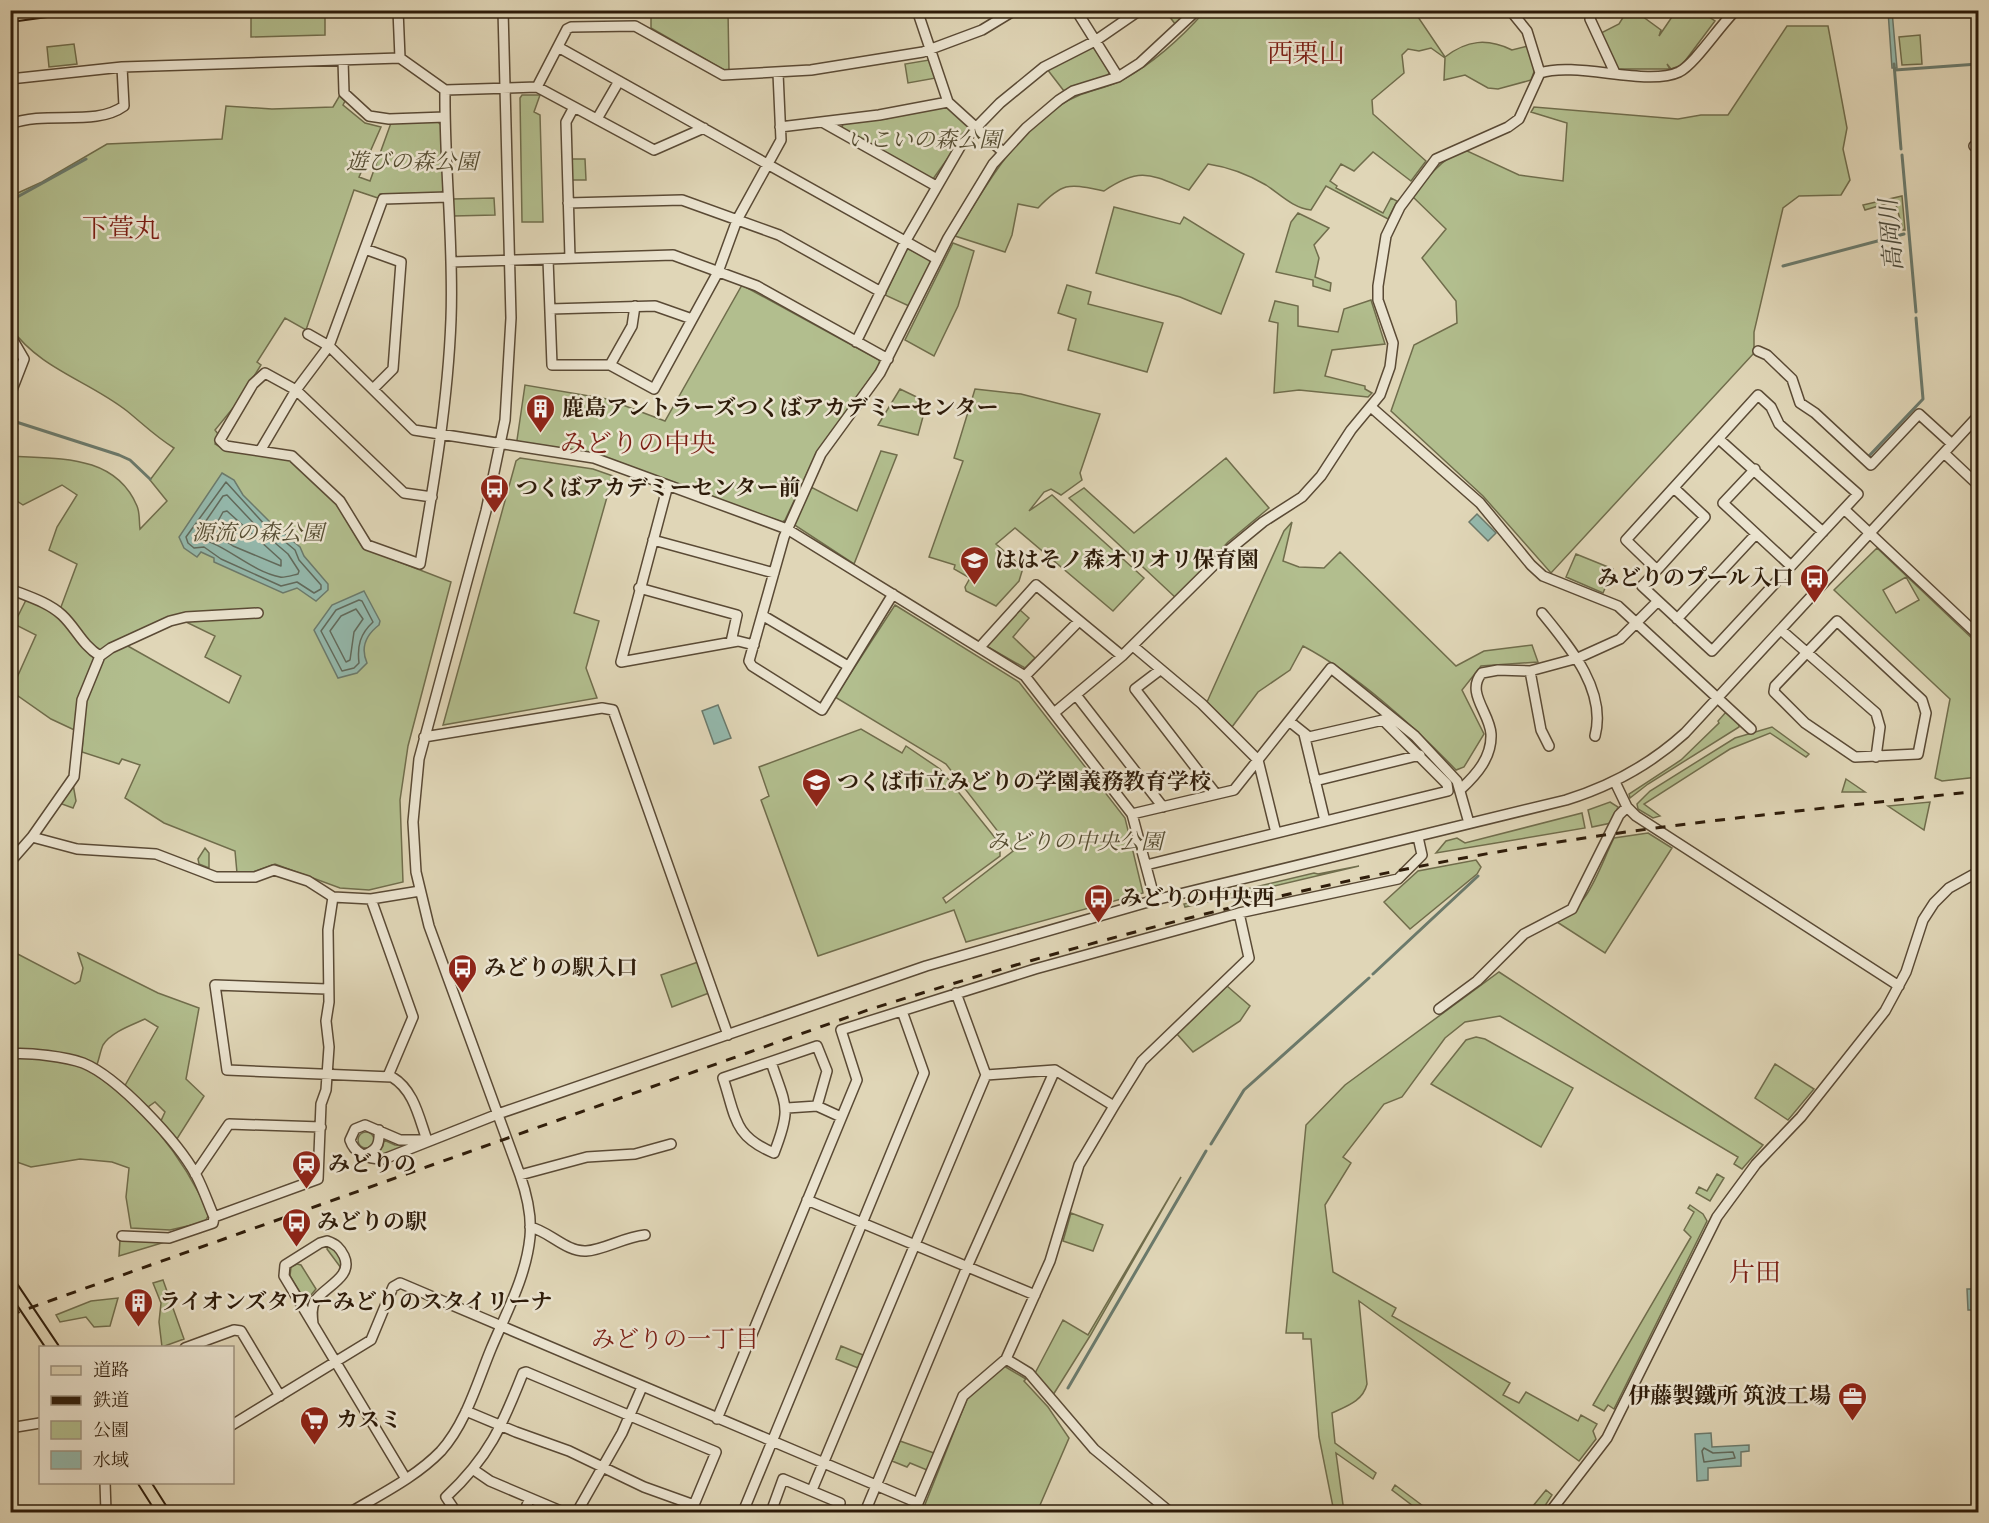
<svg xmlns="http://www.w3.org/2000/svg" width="1989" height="1523" font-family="'IM FELL DW Pica','Noto Serif JP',serif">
<rect width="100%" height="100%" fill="#e0d6b7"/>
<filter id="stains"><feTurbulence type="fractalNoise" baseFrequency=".00333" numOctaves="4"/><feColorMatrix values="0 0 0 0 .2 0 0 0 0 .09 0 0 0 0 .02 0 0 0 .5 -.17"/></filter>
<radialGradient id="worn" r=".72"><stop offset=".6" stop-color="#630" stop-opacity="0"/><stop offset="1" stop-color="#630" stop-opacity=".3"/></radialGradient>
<path fill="#b2be8e" stroke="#706d4c" stroke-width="1.5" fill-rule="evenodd" d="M651,11h77l1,59h-5l-73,-42z
M1165,11h16l4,5 -9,9z
M1205,11h209l31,46c22,-17 42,-19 67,-7l16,-4 7,23 -4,11 -33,9 -10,-1 -23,-13 -21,5 1,-22 -14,-10 -12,3 -11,-2 -6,6 2,18 -32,27 1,14 53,47 -15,20 -38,-29 -19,19 -13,-7 -11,17 7,5 -1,2 47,25 8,-15 6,3 -9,18 -62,-33 -15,24c-18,-2 -30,-15 -45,-25 -17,-10 -38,-18 -58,-21l-19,26c-38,-15 -48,-24 -85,1 -35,-7 -40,-10 -66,17l-20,-4 -6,31 -7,17 -50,-16c30,-49 57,-99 106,-131 19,-14 43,-15 63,-26 31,-17 59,-43 81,-68z
M1627,11h8l26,19 -2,6 17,-25h24l15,10 -33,44 -11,4 -4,-5 3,5h-54l-15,-36 18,-9z
M325,15v20l-74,2v-21z
M1787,26h41l19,102 -4,21 7,31 -9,15 -42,1 -16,12 -29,124v21l-203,220 -68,-77 -92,-85 23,-66 43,-22 -1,-22 -34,-43 24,-29 -33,-32c15,-21 27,-36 50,-48l56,26 44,6 4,-58 -36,-11 3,-5 144,12 23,-4h27z
M1920,35l2,29 -20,1 -3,-28z
M74,44l3,20 -28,3 -2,-20z
M1091,48h4l14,24 -1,4 -44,15 -17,-22z
M929,60l7,18 -28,5 -3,-19z
M340,95l5,6 -2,4 22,18 16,4 -22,50 11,4 21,-58 47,-1 3,3 3,65 -4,3 -60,1 -2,4 -24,-8 -48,140 -21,-12 -28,44 4,3 -23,37 -23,28 3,4 -3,10 10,6 66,10 45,43 27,45 88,34 -43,164 -8,54 3,82 -34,8 -29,-2 -65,-24 -22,8 -16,1 -2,-22 -71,-28 -39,-25 15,-33 -18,-6 -3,5 -37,-12 1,-18 -32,-15 -40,-28 25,-56 -22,-11 13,-26 31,17 19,-51 -28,-14 8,-23 20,-32 -15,-10 -39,20 -6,-4c0,-17 -6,-28 -6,-45 47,3 104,-2 126,50 3,7 2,16 3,23l27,-28 -17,-21 24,-32c-18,-11 -31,-24 -47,-37 -38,-30 -87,-42 -116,-83v-132l31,-14 65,-38 115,-5 4,-33 46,3 61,-2zM182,620l33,16 -10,21 36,19 -12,27 -103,-58z
M522,95h18l-6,17 6,3 3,107h-21l-2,-124z
M946,105l24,22 -37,52 -91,-51 1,-5 42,-4z
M571,159h14l1,21h-14z
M1902,196l3,34h-2l-8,-29 -30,9 -2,-5z
M494,198l1,17 -42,1 -1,-17z
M1114,207l66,17 4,-7 60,37 -23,60 -41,-17 -84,-24z
M1298,213l31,15 -15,17 5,13 -4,19 16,6 -1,8 -17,-5v-6l-37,-8 15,-50z
M953,243l21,8 -16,55 -24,50 -29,-16z
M909,249l20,10 1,4 -21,43 -24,-11 21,-45z
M742,285l137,75 1,4 -66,95 -29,61 -3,2 -183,-66 -79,-12 -3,-4 8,-55 82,14 58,22z
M1067,285l24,7 -3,12 75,19 -16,49 -79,-22 8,-31 -18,-6z
M1371,300l14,44 -53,6 -7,26 40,10v3l7,4 -4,4 -69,-7 -25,3 4,-70 -9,-2 6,-20 23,5v20l40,6 6,-23z
M900,389l27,13 -9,33 -40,-10z
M975,389l46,5 79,20 -20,59 2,7 -21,15 -10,-6 -7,3 -15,19 23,-16 92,83 -31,33 -98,-83 -19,16 27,24 -4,13 -23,25 -30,-15 -1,-4 5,-9 -16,-9 1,-4 -26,-8 34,-96 -9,-3z
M881,451l16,4 -43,109 -61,-40 18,-37 46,24z
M520,458l73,11 20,7 -39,137 25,8 -13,47 11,30 -154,27 73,-264z
M1226,458l43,50 -41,34 -52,56 -107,-100 15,-10 50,45z
M1292,522l-9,39 16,6 25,1 16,-16 116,114 28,-15 48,-6 6,17 -57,4 -19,24 22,44 -20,33 -8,3c-42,-44 -100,-96 -153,-124l-13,24 -32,22 -26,35 -25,-25 77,-171z
M1877,548l101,96v133l-36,4 -7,-3 15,-79 -116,-109zM1906,577l13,23 -23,13 -13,-23z
M1576,554l37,15 -10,24 -37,-16z
M895,605l124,77 106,136 18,75 -177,49 -12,-32 -136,46 -57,-156 8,-4 -10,-29 102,-38 41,24 4,-7 34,23 60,75v12l-57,42 3,5 67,-52 -67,-87 -111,-67z
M1020,610l9,8 -16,19 22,21 -10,10 -37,-21v-4z
M1726,712l13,11v4l-91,57 -18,14 -1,-4 52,-34 38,-37 -1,-2z
M1772,727l37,27 -3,3 -36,-24 -40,16 -86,55 16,12 -7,2 -15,-9 -1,-5 13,-13 85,-53z
M1846,779l19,13h-23z
M73,784l3,17 -3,7 -14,-5z
M1610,802l8,5 -7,16 -19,4 -4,-17z
M1930,802l-6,28 -36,-24z
M1582,813l3,15 -149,25 10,-12 11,-3 8,5z
M1648,833l24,15 -67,105 -48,-31c32,-15 42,-54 57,-84z
M205,848l4,5v15l-10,-4 -1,-5z
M1476,860l5,7 -4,7 -67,55 -26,-27 34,-31z
M1359,866l-174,41 -1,-3 130,-31 4,1z
M10,950l65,34 5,-3 3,-13 -5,-15 80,40 41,15 -13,71 18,17 -29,46 -15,-19 5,-11 -10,-10 -10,7 -22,-20 35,-62 -13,-8c-13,6 -34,13 -42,26 -4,9 -4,19 -10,28 53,36 90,84 116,141l-4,8 -35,8 -39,-2 -5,-31 3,-29 -17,-6 -32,-3 -49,8 -20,-7z
M698,962l11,31 -37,14 -11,-32z
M1499,972l264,173 -21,24 -8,-5 4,-7 -238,-141 -35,6 -20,16 -43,59 -18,7 -41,53 8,6 -26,42 8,67 63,36 -4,8 118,67 -7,12 16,8 7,-11 52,29 3,-6 16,9 -4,7 3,8 -17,22 -220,-160 8,83c-4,17 -20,22 -35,29l3,30 41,30 -3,6 -37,-26 8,59h-10l-15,-75 -8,-98h-8v-6h-17l20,-208 39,-40z
M1227,986l23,20 -10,15 -47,31 -16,-18z
M1476,1037l9,2 88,49 -32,59 -110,-63 35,-44z
M1775,1064l39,25 -26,31 -33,-22z
M358 1140a8 8 0 1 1 16 0a8 8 0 1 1-16 0Z
M384,1140l11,5 11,1 -17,9h-12l6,-9z
M1717,1174l7,4 -14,23 -14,-8 3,-6 8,4z
M1181,1177l-91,159 -37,59 -20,-18 30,-57 25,15z
M1690,1205l13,9 4,7 -93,188 -6,-4 -4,6 -11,-6 98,-168 -7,-7 10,-18 -6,-4z
M1071,1213l32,12 -10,26 -30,-10z
M120,1240l45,2 -46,14z
M328,1246c10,4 14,13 13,22l-14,-19z
M297,1264l4,1 15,24 -5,6 -10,-1 -11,-18 1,-9z
M163,1280l21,59 -22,8 -3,-25 2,-19 -8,-20z
M118,1298l-8,28 -16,1 -8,-10 -26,5 -4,-7 35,-14z
M841,1346l22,9 -5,13 -22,-9z
M1004,1366l22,13 -2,2 24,26 21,31 -32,74h-115l45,-113z
M900,1441l34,12 -7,17 -17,-7 -3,4 -15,-6z
M1395,1485l36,27h-10l-29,-22z
M1546,1490l6,5 -11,17h-13z"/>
<path fill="#94b9ad" stroke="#6b7a6c" stroke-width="1.5" d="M1888,11h4l5,57h-5z
M222,473l12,7 9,15 26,26 31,26 4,9 24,28v6l-12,11 -19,-13 -14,5 -69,-31v-4l-13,-6 -4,5 -13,-9 -5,-11z
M1477,514l19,19 -8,8 -19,-19z
M364,591l16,30 -1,4c-13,10 -19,22 -12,38l-10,10 -19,5 -24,-48 18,-25z
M718,705l13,33 -17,6 -12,-33z
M1967,1289h11v21h-10z
M1711,1433l1,14 37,-2v6l-8,1v14l-33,2v12l-11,1 -2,-47z"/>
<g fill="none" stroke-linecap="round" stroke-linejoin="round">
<path stroke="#616a5c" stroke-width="1.5" d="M226,482l39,43 30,25 4,10 22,25v4l-7,4 -17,-11 -16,4 -60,-27 -17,-12 -10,1 -6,-5 -2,-6z
M227,495l33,35 28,24 11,17 -1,3c-5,1 -14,4 -18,3 -30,-6 -54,-33 -83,-39v-4l26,-38z
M227,511l54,49v6l-48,-20 -21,-14 11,-20z
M359,600l3,1 11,21c-13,12 -16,24 -14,41l-5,5 -12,3 -21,-40 15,-21z
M356,609l7,10 -9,13 -4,28 -4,2 -16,-31 11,-15z
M1704,1448l9,5 20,-1 2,6 -31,4 -2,-11z"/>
<path stroke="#6b7a6c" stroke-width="3" d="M1894,64l7,85
M1895,70l83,-6
M1902,155l14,157
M10,201l76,-42
M1783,266l121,-32
M10,420l109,35 11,5 20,19
M1868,457l55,-58 -7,-81
M1373,974l105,-98
M1211,1144l33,-54 125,-112
M1068,1388l138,-237"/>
<defs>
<path id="minor" d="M398,10l2,48 45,32 92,-3 117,63 50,-22
M917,10l31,92 55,50
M1076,10l42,67
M1593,10l-3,9 25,54
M558,47l379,212
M343,60l1,33 25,23 20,3 56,-2
M1540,73c36,-12 107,14 139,-1 16,-8 41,-47 57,-62
M10,79l112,-12 278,-9
M537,87l30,-58 4,-2 64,-1 88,49 88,-5 112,-18 59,-22 33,-20
M597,119l22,-38
M824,123l112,63
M10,124c37,-14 85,3 114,-18l-2,-39
M780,127l99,-12 69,-13
M1974,146h4
M568,203l114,-3 97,35 102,57
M365,249l36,13 -8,107 -20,20
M570,258l-4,-136 8,-15
M548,259l4,106h58l44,24 64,-117 19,-52 44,-80 -3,-67
M451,262l222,-7 84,31 131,73
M1978,305v18
M550,309l105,-3 37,13
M308,334l21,12 85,84 180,28 193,71 238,147 107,138 23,86
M10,335l14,24 -14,36
M856,342l49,-100 59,-102 36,-37 44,-36 51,-26 45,-31
M1758,351l9,4 25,24 8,24 15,10 56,52 48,-51 33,30
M610,365l22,-39 3,-20
M1758,395l13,12 8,17 79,70 -146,157 -70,-65 15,-16 -31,-30z
M1371,407l109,96 51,62 12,11 75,30 133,123
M1720,440l103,92
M260,451l36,-61 33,-44 54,-147 65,-2
M1944,453l34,32
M1755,469l-32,34 68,63
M668,485l-47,177 117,-21 16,4
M432,497l-28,-4 -108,-103 -31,-17 -12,11 -33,56 6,6 66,10 48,45 27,44 53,19c14,-81 28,-163 31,-245 3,-77 -7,-153 -6,-229
M1844,509l134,126
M653,540l121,33
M1657,570l48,-53 -31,-29
M639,588l98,27 -6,27
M10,589c17,7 38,13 52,26 14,13 20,30 38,41
M893,594l-71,116 -70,-44 -3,-5 35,-124 37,-83 59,-81 68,-135 45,-74 33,-36 33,-28 14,-9 45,-14 22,-14 57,-53
M1542,613c27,33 65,77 53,123
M762,615l86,51
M1677,619l79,-85
M1837,621l85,79 4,13 -8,41 -63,3 -50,-34 -31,-31 1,-6z
M1781,630l95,83 4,14 -4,30
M1133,646l69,58 56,56 18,73
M980,647l56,-62 86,71
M1160,670l-25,19 81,105
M1530,671l11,59 8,16
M1025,676l54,-55
M1076,695l87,112
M1054,713l68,-57 107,-106 34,-28 39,-25 19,-21 30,-46 29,-35 10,-28 3,-24 -15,-43v-14l8,-50 14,-29 36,-48 72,-32 11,-8 21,-46 -13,-42 -17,-21
M1304,734l21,87
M424,737l178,-29 11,2 115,325
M1315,781l105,-26
M1615,782l12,25 9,9 263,170
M1461,789c16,-15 31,-32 30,-55 -1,-21 -26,-42 -9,-61l16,-3 32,1 48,-13 42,-19 38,-38
M1132,814l102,-24 97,-122 84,68 42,45 12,42
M32,837l45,12 79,5 60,23h39l19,-7 34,11 25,16 38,2 49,-8
M10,862l22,-25 42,-60 8,-77 18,-44 11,-8 59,-27 16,-4 72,-4
M1146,865l302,-74 -1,-7 -64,-64 -74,17 -20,-16
M371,899l42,118 -25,59
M327,989l-112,-4 12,85 165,7c22,13 27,41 35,63
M1439,1009l38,-28 47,-47 48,-25 47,-94 8,-8
M10,1054c18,-2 57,3 73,9 35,14 95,79 113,112 7,13 12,28 18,42
M771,1062c15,45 21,45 3,91 -41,-17 -38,-36 -51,-75l94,-32 10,25 -10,35
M986,1075l69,-5 59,36
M787,1108l30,-2 24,11
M427,1140h-27l-35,-15 -10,4 -5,11c5,15 19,19 34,19l114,-45 428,-148 229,-66 411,-100c45,-14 84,-35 119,-67l293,-317
M363,1155c14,-4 17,-11 16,-25
M195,1174l34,-50 92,3
M520,1175l67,-18 48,-3 36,-10
M807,1200l228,95
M530,1227c19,4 36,25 56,24 18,-1 38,-14 59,-16
M122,1236l47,2 44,-15 1,-6 104,-38 3,-75 5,-14 3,-43 -3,-26 3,-19 -1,-72 5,-33
M313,1324c-1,-8 -2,-16 2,-23 9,-14 39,-24 29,-45 -4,-8 -8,-12 -17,-15l-7,2 -35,22 -1,11 122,203
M185,1348l49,-18 7,1 39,65
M1006,1359l44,-98 29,-96 35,-59 28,-45 107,-103 -10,-45
M466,1411l50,21 53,19 75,36 50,18
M717,1419l140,-339 -16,-50 194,-61 204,-56 159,-34 24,-24 -4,-18
M232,1425l139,-85 22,-53 7,-4 518,220 45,-107 43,-37 23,14 65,76 76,63
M10,1428l30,-5
M474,1470l16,11 73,31
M105,1482l1,30
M812,1490l174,-415 -30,-82
M351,1512c30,-18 65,-35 90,-61 25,-28 36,-68 50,-102 15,-36 35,-72 39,-112 2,-22 -3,-42 -10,-62l-91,-249 -13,-54 -3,-50 6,-63 67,-248 19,-91 6,-102 -8,-308
M456,1512l-10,-15c43,-40 56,-71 77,-124l3,-1 190,80 -25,60
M524,1512l6,-14
M577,1512l45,-79 20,-46
M743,1512l181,-439 -22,-62
M771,1512l12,-33 57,24 -3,9
M865,1512l102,-245 88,-197
M1550,1512l57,-74 110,-221 39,-53 45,-47 84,-106 21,-39 17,-52 11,-17 15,-15 29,-16"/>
<path id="major" d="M10,16l44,-6
M10,1284l43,64
M144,1482l19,30"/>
</defs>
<use href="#minor" stroke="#5a4a35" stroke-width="12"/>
<use href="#major" stroke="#2e1c0a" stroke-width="14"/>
<use href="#minor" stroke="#ebe4d0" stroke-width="9"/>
<use href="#major" stroke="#e0d6b7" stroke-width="10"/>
<path stroke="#2e1c0a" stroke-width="3" stroke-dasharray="10 10" stroke-linecap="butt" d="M10,1315l858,-305c192,-61 386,-113 585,-150 173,-33 350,-49 525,-69"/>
</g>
<defs>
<symbol id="building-pin" viewBox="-11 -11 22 30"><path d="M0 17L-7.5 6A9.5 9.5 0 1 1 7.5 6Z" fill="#8f2418" stroke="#ebe4d0"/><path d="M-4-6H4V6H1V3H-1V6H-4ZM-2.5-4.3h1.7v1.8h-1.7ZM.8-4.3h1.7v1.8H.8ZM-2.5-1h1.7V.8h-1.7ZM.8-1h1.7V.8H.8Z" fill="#fff"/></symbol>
<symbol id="bus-pin" viewBox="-11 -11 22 30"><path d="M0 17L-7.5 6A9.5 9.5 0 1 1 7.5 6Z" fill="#8f2418" stroke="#ebe4d0"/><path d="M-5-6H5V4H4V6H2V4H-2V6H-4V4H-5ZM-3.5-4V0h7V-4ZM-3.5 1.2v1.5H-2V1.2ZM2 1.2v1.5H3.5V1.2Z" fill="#fff"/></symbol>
<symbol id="school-pin" viewBox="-11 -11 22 30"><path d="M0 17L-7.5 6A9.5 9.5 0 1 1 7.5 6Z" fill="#8f2418" stroke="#ebe4d0"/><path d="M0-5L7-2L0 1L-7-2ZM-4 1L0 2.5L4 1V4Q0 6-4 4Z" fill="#fff"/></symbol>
<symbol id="station-pin" viewBox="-11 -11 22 30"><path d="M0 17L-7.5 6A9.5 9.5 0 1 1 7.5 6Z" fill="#8f2418" stroke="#ebe4d0"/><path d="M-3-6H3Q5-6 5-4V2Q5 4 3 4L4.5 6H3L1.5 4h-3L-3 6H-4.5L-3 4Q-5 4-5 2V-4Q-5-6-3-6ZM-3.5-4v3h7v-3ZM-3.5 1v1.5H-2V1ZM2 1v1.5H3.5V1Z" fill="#fff"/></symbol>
<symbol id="office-pin" viewBox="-11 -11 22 30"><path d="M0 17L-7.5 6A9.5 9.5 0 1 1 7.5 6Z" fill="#8f2418" stroke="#ebe4d0"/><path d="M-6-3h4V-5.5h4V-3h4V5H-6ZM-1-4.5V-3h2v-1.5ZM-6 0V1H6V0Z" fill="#fff"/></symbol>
<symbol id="supermarket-pin" viewBox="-11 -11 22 30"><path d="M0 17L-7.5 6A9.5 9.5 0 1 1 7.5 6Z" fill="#8f2418" stroke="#ebe4d0"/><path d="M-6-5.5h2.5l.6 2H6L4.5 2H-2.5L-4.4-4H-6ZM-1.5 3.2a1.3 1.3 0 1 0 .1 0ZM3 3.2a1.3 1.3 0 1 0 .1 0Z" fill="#fff"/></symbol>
</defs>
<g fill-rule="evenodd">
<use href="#building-pin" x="524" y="392" width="33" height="45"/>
<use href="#bus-pin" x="478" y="472" width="33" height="45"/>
<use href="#school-pin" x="958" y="544" width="33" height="45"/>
<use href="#bus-pin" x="1798" y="562" width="33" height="45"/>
<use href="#school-pin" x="800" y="766" width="33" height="45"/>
<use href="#bus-pin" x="1082" y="882" width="33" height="45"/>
<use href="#bus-pin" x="446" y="952" width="33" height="45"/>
<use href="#station-pin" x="290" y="1148" width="33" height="45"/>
<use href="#bus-pin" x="280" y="1206" width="33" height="45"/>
<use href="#building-pin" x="122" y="1286" width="33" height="45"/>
<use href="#office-pin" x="1836" y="1380" width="33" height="45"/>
<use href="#supermarket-pin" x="298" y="1404" width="33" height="45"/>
</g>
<g text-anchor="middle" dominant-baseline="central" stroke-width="5" stroke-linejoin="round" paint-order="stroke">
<g font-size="22" font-style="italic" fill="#564d32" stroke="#ebe4d0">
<text x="924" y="140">いこいの森公園</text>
<text x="412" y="162">遊びの森公園</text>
<text x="258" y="533">源流の森公園</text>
<text x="1075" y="842">みどりの中央公園</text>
</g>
<g font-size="22" font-weight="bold" fill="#2e1c0a" stroke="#ebe4d0" text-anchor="start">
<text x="562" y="408">鹿島アントラーズつくばアカデミーセンター</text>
<text x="516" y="488">つくばアカデミーセンター前</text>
<text x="995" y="560">ははそノ森オリオリ保育園</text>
<text x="1794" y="578" text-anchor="end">みどりのプール入口</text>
<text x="837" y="782">つくば市立みどりの学園義務教育学校</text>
<text x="1120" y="898">みどりの中央西</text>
<text x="484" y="968">みどりの駅入口</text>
<text x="328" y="1164">みどりの</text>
<text x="317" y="1222">みどりの駅</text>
<text x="159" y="1302">ライオンズタワーみどりのスタイリーナ</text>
<text x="1831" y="1396" text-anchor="end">伊藤製鐵所 筑波工場</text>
<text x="336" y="1420">カスミ</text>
</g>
<g font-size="24" font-style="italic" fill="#4d4b3b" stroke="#ebe4d0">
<text transform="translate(1892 235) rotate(-95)">高岡川</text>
</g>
<g font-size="24" fill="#7a1f14" stroke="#ebe4d0">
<text x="675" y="1340">みどりの一丁目</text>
</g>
<g font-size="26" fill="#7a1f14" stroke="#ebe4d0">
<text x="1306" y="54">西栗山</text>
<text x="121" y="229">下萱丸</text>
<text x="638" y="444">みどりの中央</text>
<text x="1755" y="1273">片田</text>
</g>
</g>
<rect width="1989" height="1523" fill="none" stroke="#e0d6b7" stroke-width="36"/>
<rect x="12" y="12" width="1965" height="1499" fill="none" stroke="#2e1c0a" stroke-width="3"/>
<rect x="18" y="18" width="1953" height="1487" fill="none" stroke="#2e1c0a" stroke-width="1.5"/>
<rect x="39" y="1346" width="195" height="138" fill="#ebe4d0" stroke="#9f9481" stroke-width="1.5"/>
<rect x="51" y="1366" width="30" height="9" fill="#e0d6b7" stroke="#9f9481" stroke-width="1.5"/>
<text x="93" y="1376" font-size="18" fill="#2e1c0a">道路</text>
<rect x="51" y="1396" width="30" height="9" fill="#2e1c0a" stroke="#9f9481" stroke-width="1.5"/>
<text x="93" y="1406" font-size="18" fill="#2e1c0a">鉄道</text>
<rect x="51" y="1421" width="30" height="18" fill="#b2be8e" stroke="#9f9481" stroke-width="1.5"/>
<text x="93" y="1436" font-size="18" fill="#2e1c0a">公園</text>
<rect x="51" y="1451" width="30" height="18" fill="#94b9ad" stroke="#9f9481" stroke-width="1.5"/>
<text x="93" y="1466" font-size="18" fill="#2e1c0a">水域</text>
<rect width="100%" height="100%" filter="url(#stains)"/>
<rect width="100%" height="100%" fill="url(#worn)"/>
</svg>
